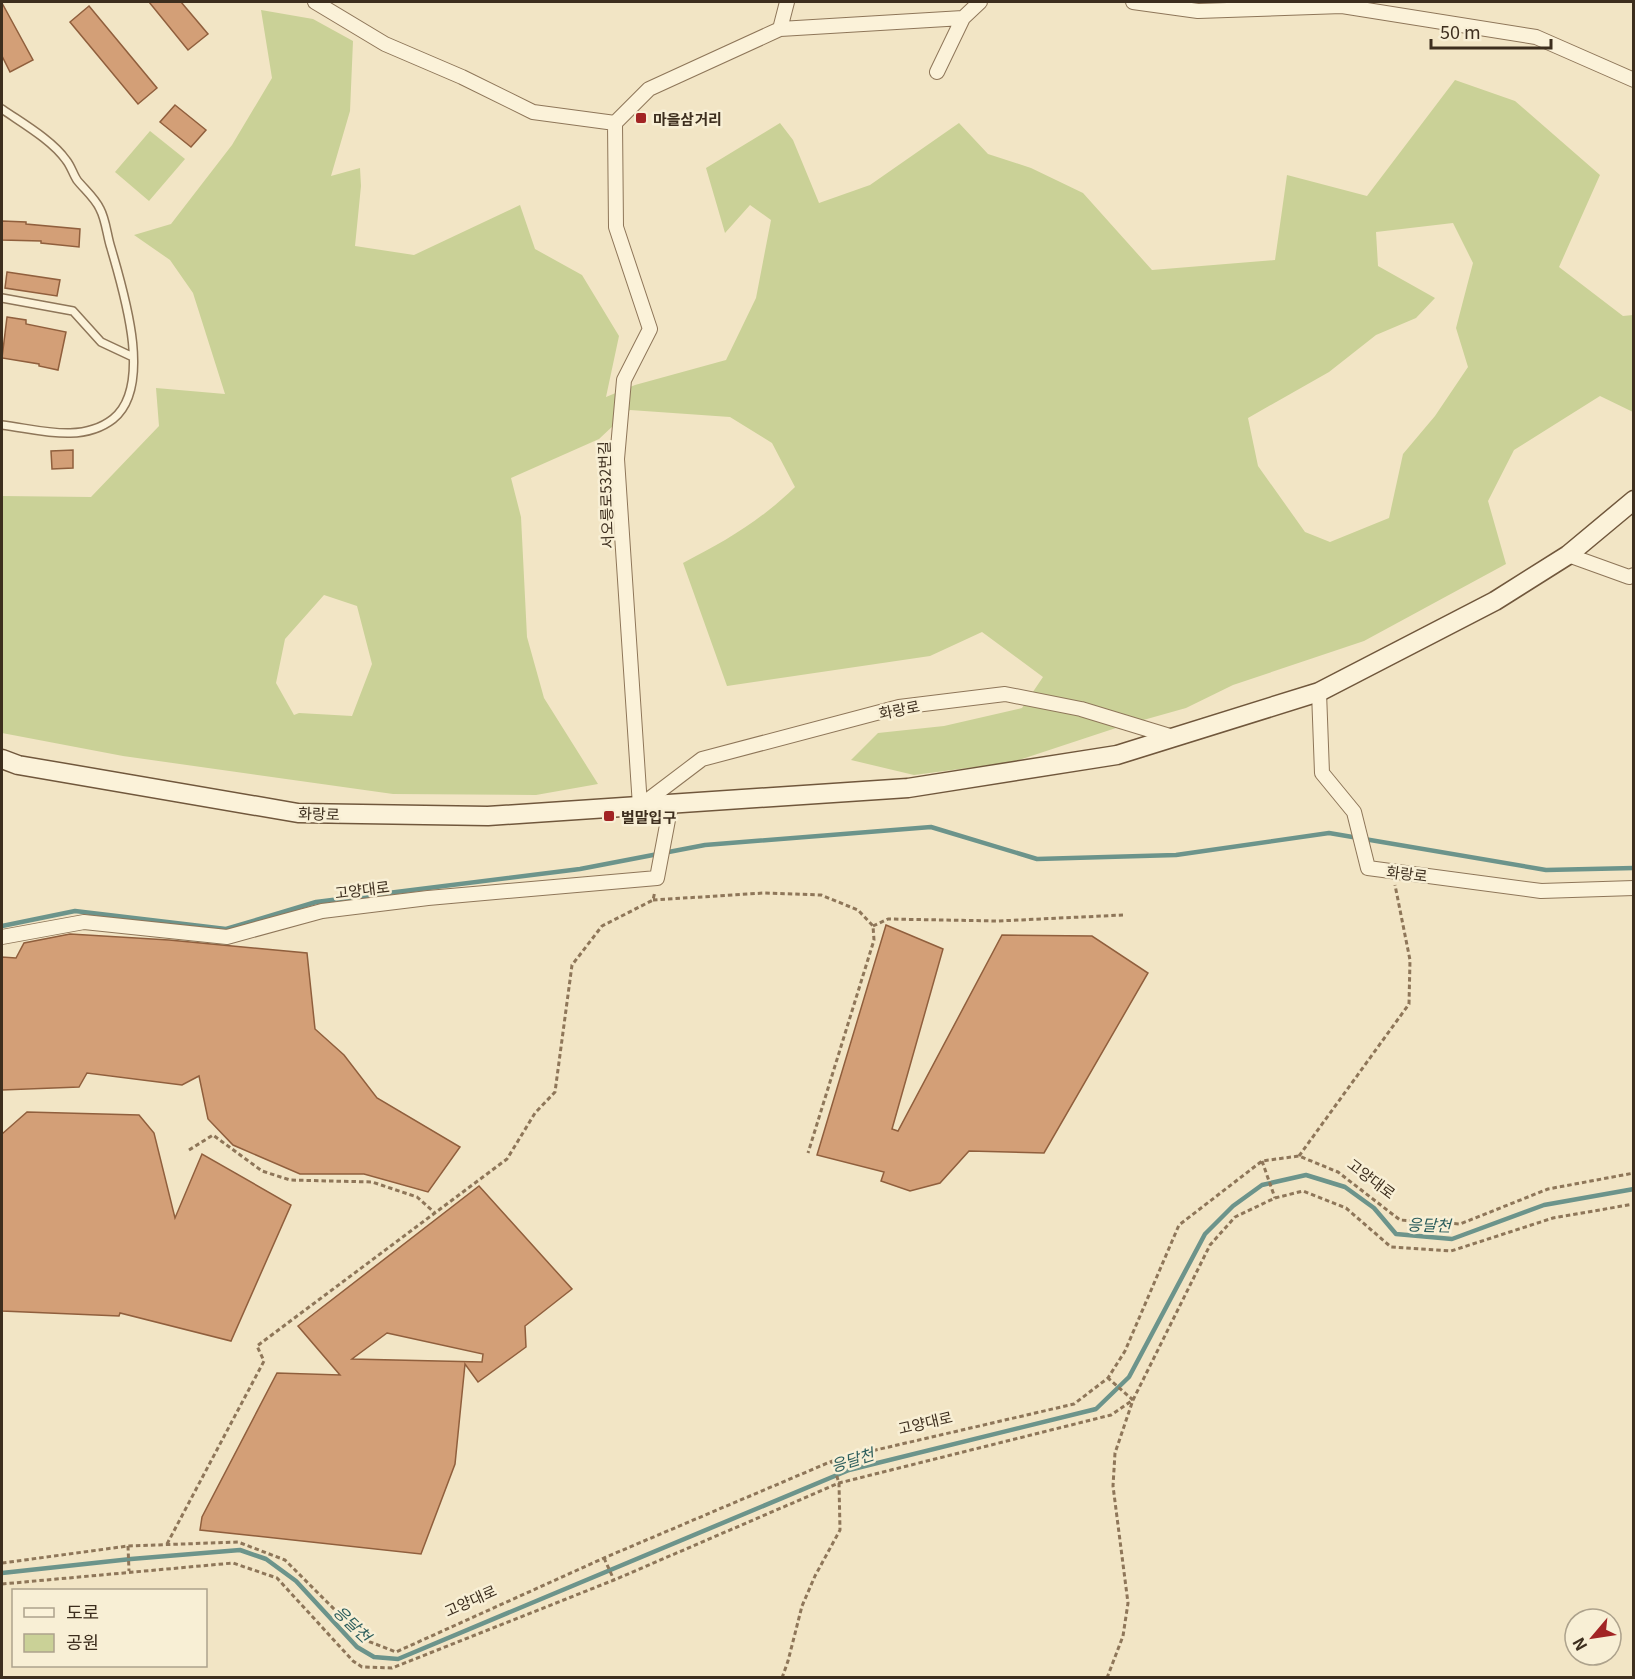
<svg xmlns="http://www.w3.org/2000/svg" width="1635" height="1679" font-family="Georgia,'Noto Sans KR',serif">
<rect width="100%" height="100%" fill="#f2e5c5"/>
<path fill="#cad197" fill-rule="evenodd" d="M261,10l52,9 40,22 -3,70 -19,65 29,-8 1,18 -6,60 59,9 106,-50 15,44 47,26 37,61 -13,61 29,-12 91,-25 30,-62 15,-78 -21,-15 -25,28 -19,-65 74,-45 13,17 26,63 51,-18 89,-62 29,31 43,14 52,25 69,77 123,-10 12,-85 80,21 88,-116 60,21 85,74 -41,92 64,49 10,-1v97l-33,-16 -86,54 -26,51 18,63 -142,77 -131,44 -47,23 -64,18 -109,36 -99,13 -63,-15 27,-27 66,-7 78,-18 21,-31 -61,-45 -52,24 -203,30 -44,-123c43,-22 77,-42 112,-76l-23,-44 -42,-26 -100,-7 -31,29 -88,39 10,39 6,120 17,61 54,86 -62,11 -143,-1 -270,-38 -121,-23v-237l89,1 68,-71 -3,-38 69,6 -32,-101 -23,-33 -36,-25 37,-11 61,-79 40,-67zM1453,223l20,40 -17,65 12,39 -33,49 -32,38 -14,64 -59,24 -25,-10 -47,-66 -10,-48 81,-46 47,-37 40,-17 19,-20 -57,-32 -2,-34zM324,595l33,11 15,58 -20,52 -53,-3 -5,2 -18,-32 9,-44z
M150,131l35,28 -36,42 -34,-29z"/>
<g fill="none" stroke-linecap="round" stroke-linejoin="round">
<path stroke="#6c948b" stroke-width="4.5" d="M2,926l73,-15 151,18 90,-27 264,-33 125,-24 226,-18 106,32 139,-4 153,-22 217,37 88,-2
M2,1573l129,-14 109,-9 26,9 30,22 61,66 17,10 24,2 451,-189 247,-61 33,-32 76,-143 28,-28 29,-21 44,-10 39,12 29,21 22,26 56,5 92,-34 90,-16"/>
</g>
<path fill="#d39f77" stroke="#905f3d" stroke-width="1.5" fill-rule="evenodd" d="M149,2h32l27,32 -20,16z
M2,3l31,57 -23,12 -8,-16z
M89,6l68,82 -19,16 -68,-82z
M175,105l31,25 -15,17 -31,-25z
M2,221l24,1v2l54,5 -1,18 -38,-4v-2l-39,-1z
M7,272l53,8 -3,16 -52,-8z
M7,317l19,3v4l40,8 -8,38 -19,-4v-2l-37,-6z
M73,450v18l-21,1 -1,-18z
M886,925l57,24 -51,180 6,2 104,-196 90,1 56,37 -104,180 -75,-2 -29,32 -30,8 -29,-10 3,-9 -67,-17z
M70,934l99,6 138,13 8,76 29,26 33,43 83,49 -32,45 -64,-18h-64l-67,-29 -25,-26 -9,-43 -17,9 -95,-12 -8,14 -77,3v-133l14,1 8,-15z
M27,1112l112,3 15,18 21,85 27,-64 89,51 -60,136 -111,-28 -1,3 -117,-5v-177z
M479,1186l93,103 -47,37 1,21 -48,35 -13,-18 -10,100 -34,90 -221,-24 2,-13 75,-144 63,2 -42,-49zM387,1333l96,21 -1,8 -130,-3z"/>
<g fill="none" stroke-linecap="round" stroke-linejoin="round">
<defs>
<path id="service" d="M2,109c20,14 50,31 64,51 5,6 7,14 11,20 7,9 18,18 23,29 6,11 7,27 11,39 12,42 43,138 2,171 -32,25 -76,10 -111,6
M2,298l71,13 28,31 32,15"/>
<path id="minor" d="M315,2l70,42 77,33 71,35 82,11
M1133,2l65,9 144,-5 194,31 98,43
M780,29l7,-27
M937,72l26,-54
M1568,555l61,22 5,-2
M1319,692l3,81 32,39 14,56 173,23 93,-3
M640,806l-23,-347 7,-79 26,-51 -34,-102 -1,-104 34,-34 131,-60 183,-11 17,-16
M640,806l62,-47 197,-52 106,-13 76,15 92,28
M2,937l82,-15 143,15 95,-26 106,-13 229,-20 14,-74"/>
<path id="secondary" d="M2,759l16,6 280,48 190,3 420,-28 209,-33 202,-63 176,-91 73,-46 66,-55"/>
</defs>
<use href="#service" stroke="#8e7659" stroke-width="10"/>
<use href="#minor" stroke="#8e7659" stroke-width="16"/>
<use href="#secondary" stroke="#70573c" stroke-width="21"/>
<path stroke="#8e7659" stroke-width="3" stroke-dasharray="4.5 3" stroke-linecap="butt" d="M653,900l111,-7 57,2 37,15 15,16 1,14 -66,213
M873,926l15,-7 110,2 125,-6
M189,1150l24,-15 49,36 28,9 82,2 45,15 18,16
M1299,1156l110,-152 1,-44 -15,-75
M1262,1161l13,37
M167,1544l97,-183 -7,-15 250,-187 28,-46 20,-21 17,-127 30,-39 51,-26 2,-9
M128,1546l1,25
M604,1558l10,22
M2,1563l126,-17 110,-4 47,18 80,80 31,12 208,-94 233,-99 237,-55 34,-26 17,-27 54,-126 83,-64 37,-5 39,16 62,48 60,4 88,-35 86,-16
M2,1584l231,-21 44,15 76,83 9,6 30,1 222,-88 225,-97 272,-68 22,-15 77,-155 25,-28 40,-19 28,-7 43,17 45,39 60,4 102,-33 81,-14
M782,1678l6,-17 14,-55 13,-30 25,-46 -1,-47 -7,-22
M1107,1678l16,-42 5,-33 -15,-117 2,-33 18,-53 -25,-22"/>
<use href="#service" stroke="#fbf2d9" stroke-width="7"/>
<use href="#minor" stroke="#fbf2d9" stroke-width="14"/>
<use href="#secondary" stroke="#fbf2d9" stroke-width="18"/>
</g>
<g fill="#a22424" stroke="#f8efd5" stroke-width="2">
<rect x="635" y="112" width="12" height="12" rx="3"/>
<rect x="603" y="810" width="12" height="12" rx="3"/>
</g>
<g text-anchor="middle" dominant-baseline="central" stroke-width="5" stroke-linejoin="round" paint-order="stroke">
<g font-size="15" font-weight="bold" fill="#3d2e1e" stroke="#f8efd5" text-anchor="start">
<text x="653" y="118">마을삼거리</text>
<text x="621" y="816">벌말입구</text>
</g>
<g font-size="15" fill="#3d2e1e" stroke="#f8efd5">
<text transform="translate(605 495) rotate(-92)">서오릉로532번길</text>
<text transform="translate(899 709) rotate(-11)">화랑로</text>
<text transform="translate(319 813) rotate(2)">화랑로</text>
<text transform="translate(1407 873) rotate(7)">화랑로</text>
<text transform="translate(362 889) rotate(-7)">고양대로</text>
<text transform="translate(1372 1178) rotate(37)">고양대로</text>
<text transform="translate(925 1422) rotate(-13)">고양대로</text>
<text transform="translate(470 1600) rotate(-24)">고양대로</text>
</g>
<g font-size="16" font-style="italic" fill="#2c5e5c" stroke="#f8efd5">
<text transform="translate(1429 1224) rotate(2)">응달천</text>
<text transform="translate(852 1459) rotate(-17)">응달천</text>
<text transform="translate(353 1623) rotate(44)">응달천</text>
</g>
</g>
<rect width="1635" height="1679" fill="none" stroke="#3d2e1e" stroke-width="6"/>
<rect x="12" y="1589" width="195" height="78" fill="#f8efd5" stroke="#ada28c" stroke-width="1.5"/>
<rect x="24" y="1608" width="30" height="9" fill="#fbf2d9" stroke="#ada28c" stroke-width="1.5"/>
<text x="66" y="1619" font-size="18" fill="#3d2e1e">도로</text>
<rect x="24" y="1634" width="30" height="18" fill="#cad197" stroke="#ada28c" stroke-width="1.5"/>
<text x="66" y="1649" font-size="18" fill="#3d2e1e">공원</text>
<g transform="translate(1593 1637) rotate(241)"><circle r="28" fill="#f8efd5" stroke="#ada28c" stroke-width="1.5"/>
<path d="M0-4.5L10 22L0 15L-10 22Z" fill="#a22424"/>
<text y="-9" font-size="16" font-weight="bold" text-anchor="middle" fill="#3d2e1e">N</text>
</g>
<path d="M1431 39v9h120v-9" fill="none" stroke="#3d2e1e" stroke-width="3"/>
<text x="1440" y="39" font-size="18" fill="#3d2e1e" stroke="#f8efd5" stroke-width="4.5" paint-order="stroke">50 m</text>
</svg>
